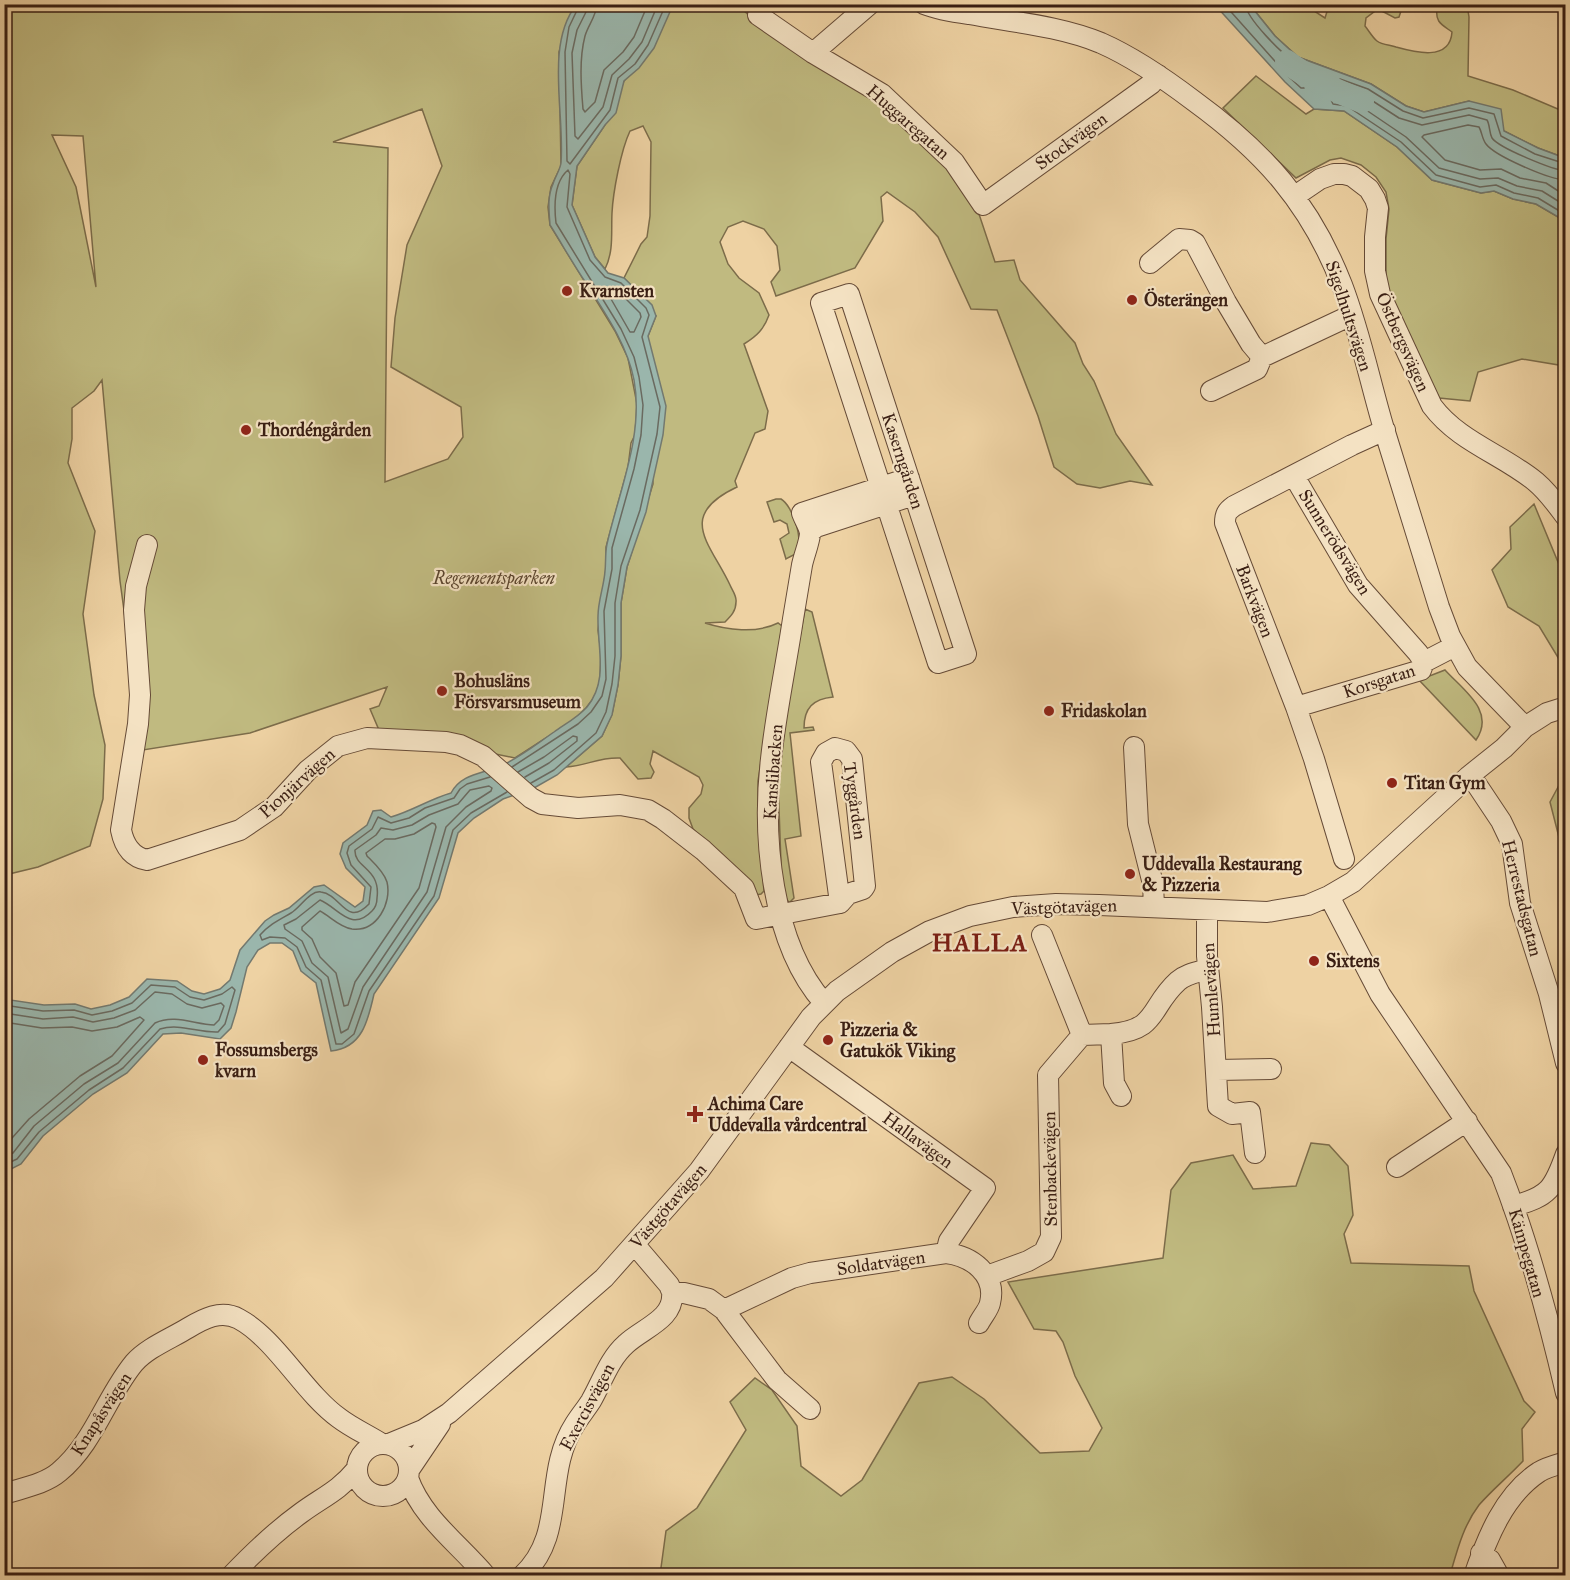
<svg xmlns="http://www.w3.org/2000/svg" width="1570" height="1580" font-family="'IM FELL Great Primer',serif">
<rect width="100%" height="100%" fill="#eed2a3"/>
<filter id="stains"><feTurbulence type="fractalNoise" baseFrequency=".00333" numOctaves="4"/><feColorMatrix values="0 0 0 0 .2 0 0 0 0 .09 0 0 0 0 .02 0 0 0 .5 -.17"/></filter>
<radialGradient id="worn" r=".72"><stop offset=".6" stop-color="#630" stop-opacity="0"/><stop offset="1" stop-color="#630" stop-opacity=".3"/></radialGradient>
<path fill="#c0ba80" stroke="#7c6c4a" stroke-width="1.5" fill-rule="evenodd" d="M4,5h572l-17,47 2,114 -10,21 -3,20 2,18 65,106 13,27 9,46 -2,31 -4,8 -3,24 -22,80v21l-8,62 3,23 -1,26 -4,16 -10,13 -12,12 -59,38 -136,-28 -9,-21 9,-3 8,-19 -137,46 -107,17 -23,-169 -18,-201 -8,11 -22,17v31l-4,24 27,68 -12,83 11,81 11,50 -2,54 -13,47 -52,21 -33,8zM422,109l20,57 -35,79 -12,73 -4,49 70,40 2,30 -15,22 -63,23 3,-334 -55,-6zM52,135l31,1 13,151 -20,-100z
M672,5h66l22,21 114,73 73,69 32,46 16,48 19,-2 6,20 55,63 8,21 11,17 22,53 36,51 -22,-4 -30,7 -23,-4 -23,-17 -16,-51 -41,-106 -26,-1 -33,-72 -23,-25 -28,-20 -6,5 2,24 -28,47 -79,28 -5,-14 9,-12 -3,-24 -13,-17 -21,-8 -15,6 -8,15 8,22 11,14 20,15 10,22c-5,14 -12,21 -25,29l24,67 -3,18 -10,4 -20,48 2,6c-62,29 -26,57 -7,98 2,5 7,11 6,17 0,9 -5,14 -11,20l-20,1c22,7 51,11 73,0l4,3 -24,155v41l6,69 -3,3 -5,1 -63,-66 -4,-11v-10l12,-14 2,-9 -4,-8 -46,-26 -3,13 4,8 -3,6 -13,1 -18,-21c-22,-1 -33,8 -54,9l36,-31 10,-22 6,-29 3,-29v-53l6,-36 26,-83 -5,-148 8,-20 -32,-38 17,-34 6,-7 3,-21 1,-74 -8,-16 -13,5c-9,19 -17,61 -18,82 -1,19 2,38 -7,56l-10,-12 -23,-52 5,-39 28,-41 19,-44z
M1250,5h55l20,13 4,-13h74l-4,12 -4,1 -17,-9 -12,9 -1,8c4,5 8,12 12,15 5,4 14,4 19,6 18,5 54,15 56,-15 -11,-8 -17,-10 -15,-24l5,-3h25l2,12 -1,59 45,14 52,22v46l-27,-10 -34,-17 -35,-30 -45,11 -18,-6 -35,-22 -73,-27 -23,-21z
M1256,76l50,38 8,-5 30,2 53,36 35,33 49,13 13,-2 19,8 23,5 29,17v145l-43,-7 -44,13 -8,29 -31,-3 -53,-110v-49l3,-30 -3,-17 -10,-15 -15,-12 -20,-7 -11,2 -34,18 -73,-70z
M776,499h5c12,7 24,43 14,55 -3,2 -6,3 -9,5l-6,-20 9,-6 -2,-9 -7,-4 -6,2 -7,-20z
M1534,504l31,75v90l-26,-43 -31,-19 -16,-37 19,-21 -1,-22z
M805,609l7,3 21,85c-20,2 -29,11 -29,31l9,-1 1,3 -24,3 11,103 -16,3 9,59 -5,5 -7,-12 -4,-110 3,-40z
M1445,670c18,20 51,41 31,70l-57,-60z
M1565,774v87l-15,-59z
M1311,1143l18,2 19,21 5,49 -9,19 7,29 118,3 5,25 50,110 11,11 -13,17 1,32c-14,15 -31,29 -44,44 -16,21 -22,46 -29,70h-790l6,-44 31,-23 49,-78 -16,-28 25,-24 17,12 25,36 4,40 40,30 21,-16 57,-97 33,-6 32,22 56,54 49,-2 13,-23 -27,-52 -12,-34 -7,-11 -22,-2 -26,-47 155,-24 8,-68 20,-27 42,-8 20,34 43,-3z"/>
<path fill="#9ab6ac" stroke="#73796f" stroke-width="1.5" d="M576,5h97l-19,43 -15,20 -15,13 -8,32 -11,12 -28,41 -5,39 23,52 13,16 16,5 28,27 4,11 -8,20 18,70 -3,29 -17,77 -19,55 -6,36v53l-3,29 -6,30 -10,21 -45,39 -23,13 -31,11 -29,19 -16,15 -19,65 -65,96c-6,27 -12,54 -43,57l-15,-68 -15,-12 -8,-20 -11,-8h-12l-12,7 -11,17 -11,45 -5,16 -11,11 -39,-6 -18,1 -36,39 -34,21 -50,42 -22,28 -16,8 -1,-173 40,6 31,-1 16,5 19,-4 19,-8 18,-18 30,2 15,10 12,3 16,-5 10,-9 10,-30 25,-29 9,-6 15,-7 25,-21 10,-2 31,22 8,-6 2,-14 -19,-19 -6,-14 3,-11 24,-18 6,-14 8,-1 10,7c21,-6 39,-18 60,-24 11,-21 35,-19 54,-29 18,-9 33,-21 49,-32 11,-8 23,-14 33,-25 22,-27 10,-59 11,-91 0,-15 6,-30 7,-45 1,-9 0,-18 2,-27 12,-53 37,-109 27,-164 -7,-36 -29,-67 -48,-97 -13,-19 -24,-39 -36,-58 -1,-14 -3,-28 3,-41 2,-7 7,-14 8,-21 4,-49 -16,-118 15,-158z
M1215,5h35l25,31 23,21 73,27 35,22 18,6 45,-11 32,8 3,22 34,17 27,10v63l-29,-17 -23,-5 -19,-8 -13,2 -49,-13 -35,-33 -53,-36 -30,-2 -29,-27z"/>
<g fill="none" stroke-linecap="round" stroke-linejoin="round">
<path stroke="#6a6a60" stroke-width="1.5" d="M580,4l-11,23 -4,25 2,109 3,3 40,-54 8,-32 17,-14 13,-19 18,-41
M588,4l-2,8 -9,18 -5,23 3,83 3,3 25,-32 9,-32 17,-16 13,-17 16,-38
M597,4c-1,13 -9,21 -12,32 -6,23 -4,49 -2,73l2,3 10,-10 9,-32 19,-18 11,-15 14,-33
M1224,4l65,73 12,11h3l2,-9 7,-6v-4c-6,-2 -13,-4 -18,-7 -13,-8 -48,-43 -50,-58
M1566,164l-31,-10 -34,-18 -7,-22 -25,-6 -46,10 -20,-7 -35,-22 -28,-10 -3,3 1,12 -7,6 2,4 14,2 54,36 35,33 44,12 16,-2 18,8 24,5 28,17
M1566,171c-13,-1 -67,-23 -74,-33 -3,-6 -2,-13 -5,-18l-18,-5 -47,10 -23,-7 -34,-22 -16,-5 -3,2 1,4 59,40 33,31 41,11 18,-1 19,8 25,5 24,15
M1566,180c-16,0 -71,-24 -80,-36 -4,-5 -4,-12 -7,-17l-11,-2 -44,10 -2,2 23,23 35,10 21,-1 19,9 26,5 20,13
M609,288l8,2 23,23 1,4 -7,15h-4l-23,-40z
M512,767l66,-43 13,-12 11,-16 4,-17 -2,-68 8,-42v-21l22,-79 7,-34 2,-30 -4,-28 -5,-20 -13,-28 -65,-106c-2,-17 -2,-41 12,-53l2,4 -3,33 23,53 15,17 16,6 25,25 3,7 -7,22 18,70 -3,27 -17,76 -19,56 -6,37v53l-3,28 -6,28 -10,21 -42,37 -23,13
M518,772l26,-15 29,-21 4,1v4l-28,22 -24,14
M490,777l-23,7 -7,5 -6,9 -29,10 -16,10 -18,5 -13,-6 -6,12 -23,17 -2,7 4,12 20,22 -2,17c-23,24 -28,-10 -48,-12 -11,-2 -21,16 -30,21 -12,7 -21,11 -31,22l2,5 8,-3 15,1 12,9 9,20 15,13 15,64h6l12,-10 15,-43 65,-95 19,-66 18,-17 36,-21
M489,786l3,2 -1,3 -25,16 -20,20 -19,65 -64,95 -15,42 -7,4 -13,-56 -16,-14 -10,-22 -17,-12 -1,-4 12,-6 24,-19c19,8 31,33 52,11 4,-4 5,-8 5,-13 4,-30 -23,-30 -22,-48l21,-15 5,-7 12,2 19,-5 17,-10 29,-11 12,-14z
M432,823l3,1 1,3 -17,61 -64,94 -7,23 -4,1 -8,-33 -16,-16 -8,-18 -10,-9v-3l18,-16c10,5 19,16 32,18 25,3 40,-26 35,-47 -3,-10 -13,-19 -20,-26l-1,-3 19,-14h10l19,-5z
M4,1005l39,6 31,-1 18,5 20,-4 20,-8 19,-18 24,2 15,10 14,3 18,-6 10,-7 3,3 -10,34 -7,8c-20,1 -38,-9 -58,-3l-37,39 -34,22 -50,42 -22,27 -13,6
M4,1013l39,6 30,-2 20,5 21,-4 21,-8 20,-18 17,2 15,10 15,4 19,-5 3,3 -5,14 -5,5c-20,-1 -40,-11 -59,-2l-37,40 -34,21 -50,42 -21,27 -9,4
M4,1022l38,6 30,-1 20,4 25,-4 23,-10 4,3 -32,36 -32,20 -51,43 -25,28"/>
<path stroke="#9ab6ac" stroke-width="24" d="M1287,62c24,18 48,29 75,39"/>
<defs>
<path id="minor" d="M924,4c15,6 30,8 45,10 43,8 91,12 132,29 34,15 64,36 93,58 70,51 116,102 148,184 18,47 28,97 42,144 18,60 37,119 55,178l11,29 17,31 58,60
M758,15l55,38 69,41 72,68 29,43 168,-121 7,-9
M813,53l57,-49
M1295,196l25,-17 14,-5h10l8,2 17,13 6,10 3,9 -3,29v34l5,23 52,112c27,36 70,48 104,76 12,10 21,23 30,35
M1150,263l29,-24 11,1 5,3 31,59 25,42 11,13 81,-38 9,-3
M849,294l117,360 -28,9 -117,-360z
M1211,391l46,-22 5,-12
M1294,476l64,109 60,68 6,9
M810,532l6,-5 98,-32
M147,545l-11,41 -2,24 6,85 -2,29 -17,106c3,15 10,27 26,30l93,-30 34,-23 34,-37 30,-24 29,-8 79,4 14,3 23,11 48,42 11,6 36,4 42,-3 28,5 15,9 40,31 41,38 12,31 84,-16 8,-9 15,-5 2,-3 -13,-127 -6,-8 -11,-3 -9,5 -5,9 19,141
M1296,707l125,-37 3,-8 31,-16
M1134,747l4,77 15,60 1,22
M1469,776l8,9 24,36 11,23 8,59 29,91 17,69
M1344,859l-30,-100 -18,-52 -71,-184c0,-9 2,-12 9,-17l118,-61 33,-15
M1329,896l51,98 121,179c27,69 48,147 65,220
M1207,910v46l5,51 6,99 14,8 18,-2 5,41
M824,1003c-53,-60 -62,-167 -53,-244 5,-47 15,-93 22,-140 3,-18 6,-36 9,-54 2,-10 7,-21 8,-31 0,-6 -6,-15 -8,-21l107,-35
M1111,1034c48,-4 38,-27 67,-53 8,-7 20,-9 30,-12
M1082,1035l29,-1 3,49 7,13
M789,1047l196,141 -36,53 -3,12
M1217,1070l54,-1
M1397,1167l70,-46
M1513,1206c36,-9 41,-18 53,-52
M635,1245l34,40 3,7 12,1 25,6 15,11 53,70 33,29
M987,1276l41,-15 16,-9 7,-15 -3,-162 34,-40 -40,-100
M724,1310l68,-32 18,-5 136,-20c25,3 51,21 44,50 -1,6 -8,14 -11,20
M357 1470a26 26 0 1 1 52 0a26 26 0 1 1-52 0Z
M389,1444l34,-14 26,-17 155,-135 95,-107 112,-154 26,-26 55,-39 38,-21 40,-15 43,-9 43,-3 43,1 168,7 41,-7 21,-9 24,-14 116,-106 35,-28 21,-21 22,-14 19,-6
M409,1470l31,-46
M408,1478c14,40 51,66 78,98
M4,1494c18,-6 41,-10 55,-22 35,-29 47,-75 75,-109 13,-15 36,-24 54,-35 15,-9 33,-19 51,-9 37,20 65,74 100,99 13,10 29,17 43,26
M1481,1553l9,7 9,16
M231,1576c22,-23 45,-45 70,-63 20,-15 38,-22 55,-43
M522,1576c46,-43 20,-101 53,-152 5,-8 11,-15 16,-23 11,-19 18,-42 35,-57 17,-16 49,-25 46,-52
M1474,1576c13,-38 30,-81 65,-104 8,-5 17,-7 27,-10"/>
</defs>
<use href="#minor" stroke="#664b37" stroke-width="22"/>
<use href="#minor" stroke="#f4e2c3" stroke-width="20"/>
</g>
<g fill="#8f2418" stroke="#f4e2c3" stroke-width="2">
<circle cx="567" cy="291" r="6"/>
<circle cx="1132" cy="300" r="6"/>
<circle cx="246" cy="430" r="6"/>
<circle cx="442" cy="691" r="6"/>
<circle cx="1049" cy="711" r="6"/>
<circle cx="1392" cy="783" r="6"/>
<circle cx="1130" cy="874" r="6"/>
<circle cx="1314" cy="961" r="6"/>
<circle cx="828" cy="1040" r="6"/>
<circle cx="203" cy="1060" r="6"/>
<path d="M692 1105h6v6h6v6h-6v6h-6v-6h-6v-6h6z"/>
</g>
<g text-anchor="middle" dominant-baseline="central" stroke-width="4.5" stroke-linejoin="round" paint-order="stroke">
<g font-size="18" fill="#391e13" stroke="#f4e2c3">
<text transform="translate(908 122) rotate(41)">Huggaregatan</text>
<text transform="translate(1071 141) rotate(-36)">Stockvägen</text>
<text transform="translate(1349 316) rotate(72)">Sigelhultsvägen</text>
<text transform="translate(1403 342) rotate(66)">Östbergsvägen</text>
<text transform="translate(903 461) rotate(72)">Kaserngården</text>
<text transform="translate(1335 542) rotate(58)">Sunnerödsvägen</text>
<text transform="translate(1255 601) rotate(69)">Barkvägen</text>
<text transform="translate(1379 681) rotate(-18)">Korsgatan</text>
<text transform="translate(773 772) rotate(-86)">Kanslibacken</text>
<text transform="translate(297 783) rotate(-42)">Pionjärvägen</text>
<text transform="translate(855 801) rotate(82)">Tyggården</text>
<text transform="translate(1522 898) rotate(76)">Herrestadsgatan</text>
<text transform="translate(1064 907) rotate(-2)">Västgötavägen</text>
<text transform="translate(1211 990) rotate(-94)">Humlevägen</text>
<text transform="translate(918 1140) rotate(36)">Hallavägen</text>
<text transform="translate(1050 1169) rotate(-91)">Stenbackevägen</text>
<text transform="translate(668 1206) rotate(-49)">Västgötavägen</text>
<text transform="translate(1527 1253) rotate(74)">Kämpegatan</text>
<text transform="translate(881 1263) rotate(-8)">Soldatvägen</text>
<text transform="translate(587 1407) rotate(-62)">Exercisvägen</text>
<text transform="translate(101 1414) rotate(-57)">Knapåsvägen</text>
</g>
<g font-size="18" font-weight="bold" fill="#391e13" stroke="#f4e2c3" text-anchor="start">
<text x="579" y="291">Kvarnsten</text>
<text x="1144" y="300">Österängen</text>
<text x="258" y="430">Thordéngården</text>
<text x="454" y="681">Bohusläns<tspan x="454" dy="21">Försvarsmuseum</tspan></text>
<text x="1061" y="711">Fridaskolan</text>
<text x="1404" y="783">Titan Gym</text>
<text x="1142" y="864">Uddevalla Restaurang<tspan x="1142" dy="21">&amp; Pizzeria</tspan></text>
<text x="1326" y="961">Sixtens</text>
<text x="840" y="1030">Pizzeria &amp;<tspan x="840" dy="21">Gatukök Viking</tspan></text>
<text x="215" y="1050">Fossumsbergs<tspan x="215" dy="21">kvarn</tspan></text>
<text x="708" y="1104">Achima Care<tspan x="708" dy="21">Uddevalla vårdcentral</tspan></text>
</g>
<g font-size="18" font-style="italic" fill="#5b452e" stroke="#f4e2c3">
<text x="494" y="578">Regementsparken</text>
</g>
<g font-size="24" font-weight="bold" letter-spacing="1.5" fill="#7a1f14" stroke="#f4e2c3">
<text x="980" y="943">HALLA</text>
</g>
</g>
<rect width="1570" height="1580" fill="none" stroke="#eed2a3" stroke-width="24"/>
<rect x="6" y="6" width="1558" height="1568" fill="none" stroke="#391e13" stroke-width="3"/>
<rect x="12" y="12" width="1546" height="1556" fill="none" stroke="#391e13" stroke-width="1.5"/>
<rect width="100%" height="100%" filter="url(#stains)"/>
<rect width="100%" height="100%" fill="url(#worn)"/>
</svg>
